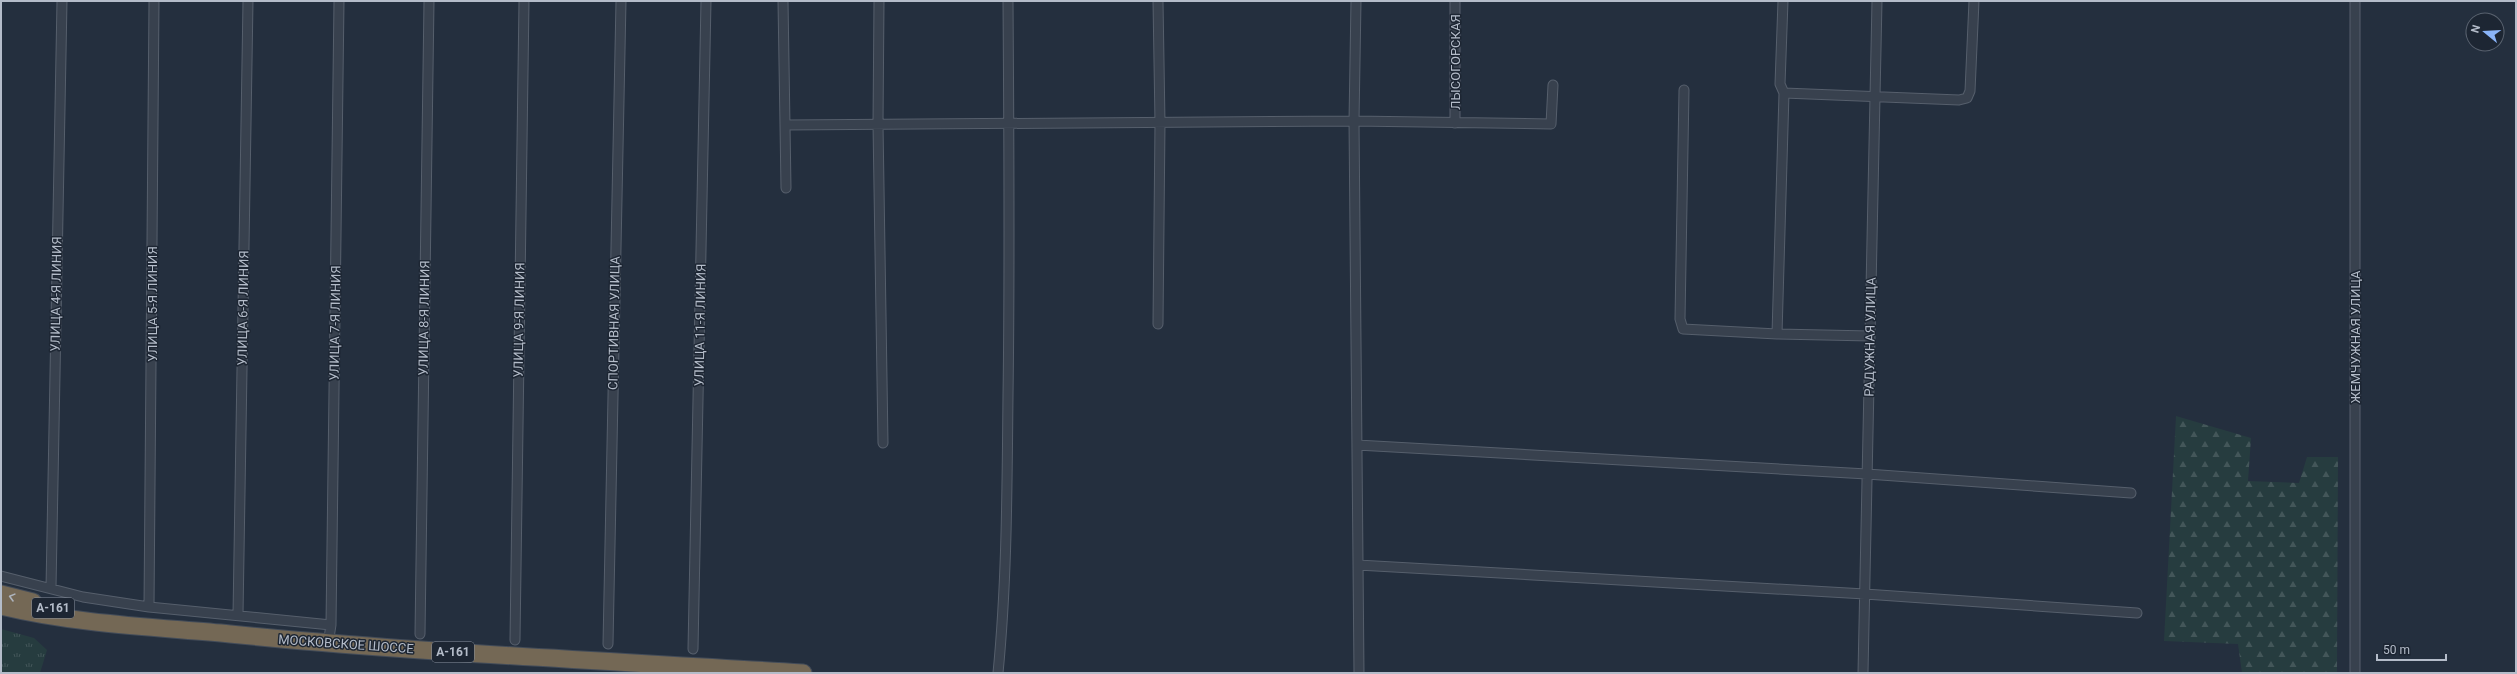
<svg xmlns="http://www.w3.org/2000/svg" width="2517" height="674" font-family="Roboto,sans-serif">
<defs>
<pattern id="grass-tufts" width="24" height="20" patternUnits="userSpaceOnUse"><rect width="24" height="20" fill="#263c3f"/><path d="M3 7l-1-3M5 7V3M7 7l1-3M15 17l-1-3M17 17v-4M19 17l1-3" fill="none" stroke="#435659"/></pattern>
<pattern id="forest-firs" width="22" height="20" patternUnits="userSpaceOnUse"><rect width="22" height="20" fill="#263c3f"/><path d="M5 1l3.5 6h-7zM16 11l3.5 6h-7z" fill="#435659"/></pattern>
</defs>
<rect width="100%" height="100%" fill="#242f3e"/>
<path fill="url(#grass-tufts)" d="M1,629l33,9 13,12 -7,23h-39z"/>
<path fill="url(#forest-firs)" d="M2176,416l75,22 -3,43 51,2 8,-26h31l-1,216h-95l-4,-29 -74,-3z"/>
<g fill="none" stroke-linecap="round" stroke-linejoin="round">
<defs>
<path id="street" d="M783,1l3,187
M879,1l-1,123 5,319
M1158,1l2,122 -2,201
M1356,1l-2,120 5,552
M1455,1v122
M1783,1l-3,83 4,9 175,7 8,-2 3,-7 4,-90
M1684,90l-4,229 3,10 94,5 93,2
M785,125l569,-4 197,3 2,-39
M1777,334l7,-241
M1357,445l510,29 264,19
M1358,565l507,29 272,19
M1,576l82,21 66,10 182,18
M51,588l11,-587
M149,607l5,-606
M238,615l10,-614
M420,634l9,-633
M515,640l9,-639
M328,644l3,-19 8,-624
M608,644l13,-643
M693,649l13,-648
M998,673c9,-92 9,-185 10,-277 2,-132 1,-263 0,-395
M1863,673l14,-672
M2355,673v-672"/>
<path id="highway" d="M1,594l32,8
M1,606c74,18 153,21 229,28 190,19 382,27 573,39"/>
</defs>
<use href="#street" stroke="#565f6c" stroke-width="11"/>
<use href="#highway" stroke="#434c59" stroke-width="19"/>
<use href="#street" stroke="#38414e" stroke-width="9"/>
<use href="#highway" stroke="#746855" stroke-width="17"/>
</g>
<defs><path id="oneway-chevron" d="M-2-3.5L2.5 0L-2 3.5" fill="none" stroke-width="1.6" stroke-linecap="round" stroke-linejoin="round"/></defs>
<use stroke="#aeb4bd" href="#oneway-chevron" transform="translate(12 597) rotate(-165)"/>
<g text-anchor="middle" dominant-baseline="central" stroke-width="3" stroke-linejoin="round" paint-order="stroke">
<g fill="#1d2633" stroke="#878f9c" stroke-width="1">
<rect x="32" y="598" width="42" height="20" rx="3"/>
<rect x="432" y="642" width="42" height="20" rx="3"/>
</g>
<g font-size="12" font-weight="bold" fill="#b4bcc9">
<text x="53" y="608">А-161</text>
<text x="453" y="652">А-161</text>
</g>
<g font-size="13" fill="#b4bcc9" stroke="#1d2633">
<text transform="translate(1455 62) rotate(-90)">ЛЫСОГОРСКАЯ</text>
<text transform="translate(56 294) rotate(-89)">УЛИЦА 4-Я ЛИНИЯ</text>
<text transform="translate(152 304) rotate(-90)">УЛИЦА 5-Я ЛИНИЯ</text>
<text transform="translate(243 308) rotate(-89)">УЛИЦА 6-Я ЛИНИЯ</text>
<text transform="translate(424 318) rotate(-89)">УЛИЦА 8-Я ЛИНИЯ</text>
<text transform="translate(519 320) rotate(-89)">УЛИЦА 9-Я ЛИНИЯ</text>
<text transform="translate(335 323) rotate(-89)">УЛИЦА 7-Я ЛИНИЯ</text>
<text transform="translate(614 323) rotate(-89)">СПОРТИВНАЯ УЛИЦА</text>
<text transform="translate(700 325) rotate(-89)">УЛИЦА 11-Я ЛИНИЯ</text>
<text transform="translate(1870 337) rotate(-89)">РАДУЖНАЯ УЛИЦА</text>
<text transform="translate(2355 337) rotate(-90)">ЖЕМЧУЖНАЯ УЛИЦА</text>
<text transform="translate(346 644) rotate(4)">МОСКОВСКОЕ ШОССЕ</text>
</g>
</g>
<rect width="2517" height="674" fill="none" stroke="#b4bcc9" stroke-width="4"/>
<g transform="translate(2485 32) rotate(288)"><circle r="19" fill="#1d2633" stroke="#59626f"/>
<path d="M0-3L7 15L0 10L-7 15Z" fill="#8ab4f8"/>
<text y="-6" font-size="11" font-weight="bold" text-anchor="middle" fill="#b4bcc9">N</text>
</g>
<path d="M2377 654v6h69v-6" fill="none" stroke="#b4bcc9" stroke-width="2"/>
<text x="2383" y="654" font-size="12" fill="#b4bcc9" stroke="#1d2633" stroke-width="3" paint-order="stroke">50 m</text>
</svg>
